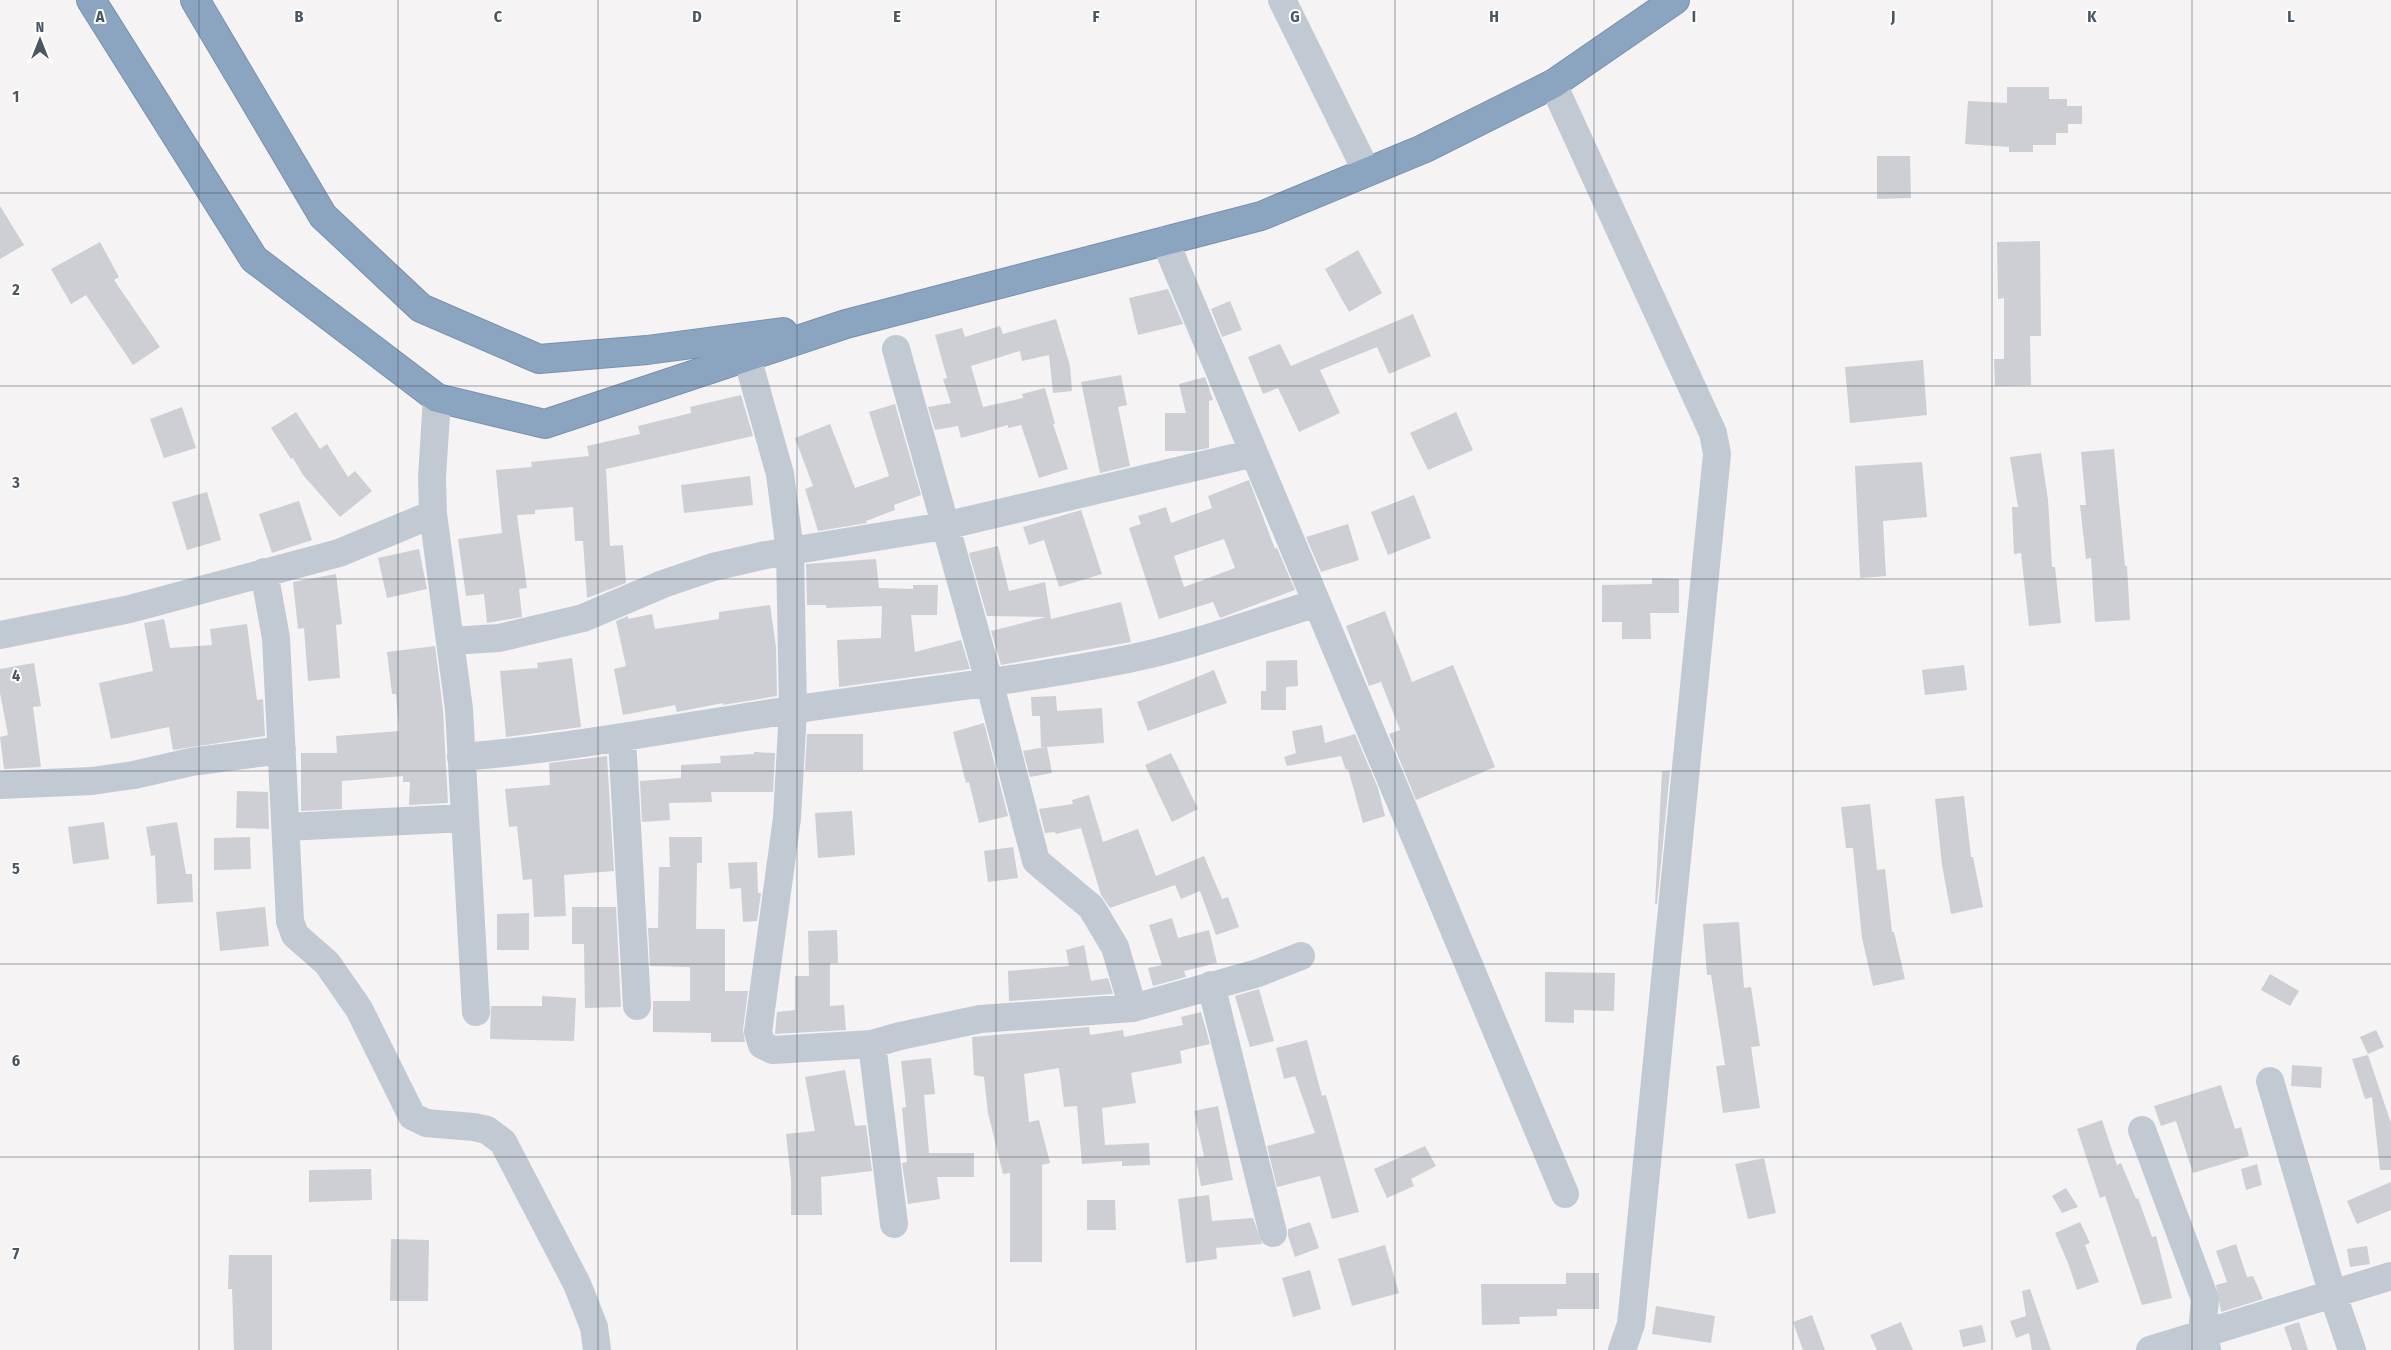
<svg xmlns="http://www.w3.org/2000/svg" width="2391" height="1350" font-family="'Fira Sans Condensed',sans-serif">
<rect width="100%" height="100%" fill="#f5f3f3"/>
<path fill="#cdcfd5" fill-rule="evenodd" d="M2007,87h42v12h18v7h15v18h-14v9h-12v12h-23v7h-24v-5l-44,-3 3,-43 39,2z
M1877,156h33l1,42 -34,1z
M0,206l24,39 -24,14z
M2040,241l1,95h-11l1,49 -36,1 -1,-27h10v-61l-6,1 -1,-57z
M100,242l19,35 -5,3 46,67 -27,18 -47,-70 -15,9 -20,-35z
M1358,250l24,43 -33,19 -24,-43z
M1168,289l15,35 -45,11 -9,-37z
M1230,301l12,29 -20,7 -11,-28z
M1413,314l18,42 -42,18 -12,-27 -57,23 20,43 -41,19 -21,-44 -15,6 -15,-37 32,-13 11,22z
M1056,319l14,47 2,25 -19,2 -4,-38 -27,6 -2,-10 -49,15 12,41 40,-9 -1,-4 23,-6 10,36h-2l15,45 -29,9 -18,-53 -13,3v-3l-47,13 -3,-12 -23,4 -7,-23 23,-4 -8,-24 4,-1 -12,-43 27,-7 3,9 35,-11 3,8z
M1923,360l4,55 -77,8 -5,-56z
M1121,375l6,30 -9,2 12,59 -30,7 -19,-91z
M1205,377l8,23 -4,1v47l-16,3h-28v-38h21l-7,-29z
M741,395l12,41 -147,33 4,77 13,-1 3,38 -39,15 -4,-57h-8l-2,-34 -38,3v4l-18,1 10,73 -8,1 3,28 -35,6 -3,-29 -18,2 -8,-57 44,-6 -6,-63 36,-3 -1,-5 58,-6 -2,-10 53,-12 -2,-8 53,-13 -1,-6z
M895,404l26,91 -27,10 1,5 -29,11 1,2 -49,8 -13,-42 8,-3 -18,-48 35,-14 25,64 34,-12 -20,-64z
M182,407l14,41 -32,10 -14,-39z
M296,412l24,37 7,-5 21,33 7,-6 17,20 -32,26 -37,-42 -10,-17 -2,1 -20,-31z
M1456,412l17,38 -45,20 -18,-37z
M2114,449l11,117h2l3,54 -35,2 -4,-64 -5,1 -6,-54h6l-5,-53z
M2041,453l7,47 4,67h3l6,56 -32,3 -8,-73 -7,1 -2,-47h6l-8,-50z
M1922,462l5,55 -44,4 3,55 -26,2 -5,-112z
M750,476l3,29 -69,8 -3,-28z
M1249,480l26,69 2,-1 18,42 -75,28 -7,-16 -54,17 -30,-91 12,-4 -3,-8 28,-9 5,16 41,-15 -4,-12zM1224,539l11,29 -51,19 -10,-31z
M207,492l14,48 -34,10 -15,-48z
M1414,495l17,43 -43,17 -17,-43z
M299,501l13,39 -40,13 -13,-39z
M1081,510l21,64 -43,13 -15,-47 -15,5 -6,-18z
M1348,524l11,36 -38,12 -15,-35z
M998,546l11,45 36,-9 6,37 70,-17 10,40 -130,23 -10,-34 55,-14 -59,-1 -18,-63z
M419,549l8,40 -40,9 -9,-40z
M876,559l3,29 34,1v-4h25l-1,30h-26l4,37 46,-12 9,29 -131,18 -2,-47 44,-2 1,-32 -56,2v-3h-19l-1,-41z
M336,574l6,50 -6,1 4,53 -32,3 -4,-53 -6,1 -5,-47z
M1652,578l27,1v34h-29l1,26h-29v-17h-20v-37l50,-1z
M770,605l6,42 1,49 -54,9v-2l-46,9 -2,-7 -52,10 -9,-46 12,-3 -10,-45 12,-5v3l24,-5 3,15 64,-10v-7z
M1385,611l27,71 41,-17 42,102 -79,33 -27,-66 11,-4 -19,-48 -12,4 -23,-60z
M164,619l6,29 42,-3 -2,-16 37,-5 10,76 6,-1 2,37 -92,14 -4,-23 -58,12 -12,-56 54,-12 -9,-48z
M435,646l8,64 5,93 -39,2 1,-23h-7v-6l-61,5v28l-41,2v-58h36l-1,-17 63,-5 -3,-37h-4l-5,-42z
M572,658l9,69 -75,10 -6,-66 38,-3 -1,-5z
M1297,660l1,26 -12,1v23h-25v-19h5v-30z
M34,663l7,43 -8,1 8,60 -37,2 -4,-32 8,-2 -8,-42v-24z
M1964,665l3,25 -42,5 -3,-25z
M1214,670l13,33 -79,28 -11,-29z
M1056,696l1,15 45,-3 2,35 -57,4 5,26 -22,4 -7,-26 22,-4h-4l-1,-31h-8l-1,-19z
M984,723l24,93 -29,7 -10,-41 -3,1 -13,-51z
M1322,725l3,18 30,-9 23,54 7,28 -22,7 -15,-54 -2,1 -5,-14 -54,10 -3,-9 12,-4 -4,-22z
M807,734h56v36h-58z
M754,752l21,1 -2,39h-62l1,10 -43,1 1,17 -28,2 -2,-41 41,-3v-13l40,-2 -1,-7 34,-2z
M1171,753l27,56 -26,13 -27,-57z
M607,756l7,115 -50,4 2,41 -32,1 -2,-38 -9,1 -6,-54 -8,1 -4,-38 45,-4 -1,-22z
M1662,771h8l-13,133h-2z
M237,791l31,1 1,37 -33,-1z
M1089,795l14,47 35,-13 18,47 48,-20 18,43 6,-2 11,30 -23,8 -16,-44 -19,8 -6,-14 -65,23 -9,-13 -20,-67 -25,6 -1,-2 -10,1 -6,-24 34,-5 -1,-4z
M1964,796l7,61h2l10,50 -32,7 -9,-49 -7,-66z
M1870,804l7,66 8,-1 7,63h2l11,47 -32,7 -11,-48 -9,-90h-7l-5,-41z
M852,811l3,44 -37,3 -3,-45z
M104,822l5,37 -36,5 -5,-37z
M177,822l9,52h6l1,28 -36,2 -2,-49 -4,1 -5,-29z
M250,837l1,32 -37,1v-32z
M669,837h33v26h-5l-1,66h29v62h23l-5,39 2,12h-34v-9l-58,-1v-31h37v-34l-40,-1 -2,-38h10l1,-61h11z
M1013,847l5,31 -30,4 -4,-31z
M757,862l1,31h3l-4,28 -14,1 -2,-34 -11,1 -2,-26z
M265,907l4,39 -49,5 -4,-39z
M572,907h44l5,100 -36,1 -1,-64h-12z
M529,913v37h-32v-36z
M1172,918l6,20 31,-8 8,33 -33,8 2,6 -33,9 -5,-18 14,-3 -13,-40z
M1739,922l5,66 7,-1 9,59 -9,1 9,61 -37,5 -7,-47 9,-1 -14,-90h-4l-4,-51z
M837,930l1,33h-8v43l14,-1 2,25 -71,4 2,-22 18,-2v-34h14l-1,-45z
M1084,945l7,36 17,-3 5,16 -104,7 -1,-30 61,-5 -3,-16z
M1545,972l70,1 -1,38 -40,-1v13l-29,-1z
M2270,974l29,17 -9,15 -29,-16z
M1259,989l15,52 -24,6 -15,-51z
M542,996l34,2 -2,43 -84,-2 1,-33h51z
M1201,1012l9,32 -30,7 2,12 -51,10 5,30 -34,5 3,37 44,-2 1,22 -28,1v-5l-40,3 -5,-58 -13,1 -5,-39 -35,6 5,48 10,-2 11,43 -8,2v97h-32v-89l-7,1 -15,-61 -4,-36 -10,-2 -2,-38 117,-10 1,8 33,-5 1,7 59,-12 -2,-8z
M2376,1030l8,17 -16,7 -8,-17z
M1307,1040l15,56 4,-1 33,117 -27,7 -12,-43 -43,11 -10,-41 48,-13 -20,-57 -11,3 -8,-31z
M2368,1055l23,68v47h-11l-8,-73 -7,2 -13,-40z
M931,1058l4,36 -11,1 5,58h45v24h-37l3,22 -32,5 -6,-41 5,-1 -5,-54 4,-1 -5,-46z
M2292,1065l30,2 -1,21 -30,-2z
M845,1070l10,56 11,-1 6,46 -51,6 1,38h-31v-35l-5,-46 29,-3 -10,-54z
M2221,1085l14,44 6,-2 8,29 -56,17 -17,-52 -15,5 -7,-20z
M1218,1106l15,74 -32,6 -5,-28 8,-2 -10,-45z
M2102,1120l15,45 4,-2 15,36 2,-1 14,39 4,-1 16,62 -30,7 -37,-109 -5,2 -23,-69z
M1425,1146l11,20 -25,13 3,7 -27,12 -13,-29z
M1764,1158l12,55 -28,6 -13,-55z
M2257,1164l5,21 -16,5 -5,-21z
M371,1169l1,31 -63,2v-32z
M2391,1182v28l-34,14 -10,-23z
M2066,1188l12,19 -16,6 -10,-17z
M1209,1195l3,26 41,-3 9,26 -46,4 1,11 -31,4 -8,-64z
M1087,1200h28l1,30h-29z
M1310,1222l9,26 -24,9 -7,-21v-7z
M2080,1222l10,21 -5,2 14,37 -22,8 -9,-27 -13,-30z
M391,1239l38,1 -1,61h-38z
M2236,1244l11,33 6,-1 10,23 -42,13 -5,-27 11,-3 -11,-31z
M1385,1245l14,48 -47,13 -14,-47z
M2367,1246l3,18 -20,3 -3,-18z
M229,1255h43v95h-38l-2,-61h-4z
M1310,1270l11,39 -28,8 -11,-39z
M1566,1273h33v36h-42v7l-38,1 1,7 -38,1 -1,-41h85z
M2030,1289l10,29 11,32h-19l-3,-17 -13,5 -6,-17 16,-5 -4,-25z
M1656,1306l59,10 -4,27 -59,-9z
M1812,1315l13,35h-22l-10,-28z
M1901,1322l12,28h-36l-7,-15z
M2299,1322l9,28h-16l-8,-23z
M1982,1325l4,17 -23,5 -4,-17z"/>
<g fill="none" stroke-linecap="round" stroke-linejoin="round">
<defs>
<path id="highway" d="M91,0l163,259 183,139 108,26 301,-100 415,-108 162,-67 130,-65 122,-84
M195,0l128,216 98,92 118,51 108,-9 136,-18"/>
</defs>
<use href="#highway" stroke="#7690ad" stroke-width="30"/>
<path stroke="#c1cad2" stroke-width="28" d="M1282,0l85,172
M1553,84l160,349 4,21 -86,870 -9,26
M1165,241l400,953
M896,349l93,332 47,180 55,46 24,40 18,61
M747,357l33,117 10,77 3,159 -6,108 -29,214 4,13 11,5 99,-6 28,-8 80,-17 153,-11 125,-35 43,-17
M437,398l-5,79 1,37 26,195 17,303
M264,572l12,66 14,283 5,14 32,28 32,46 53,107 14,7 48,4 13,3 16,12 74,142 17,43 3,23
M0,635l130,-26 209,-56 94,-39
M450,641l49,-3 84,-20 80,-34 50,-17 53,-12 178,-29 310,-73
M622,738l15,268
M461,757c103,-8 202,-27 304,-43 120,-19 243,-31 363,-55 64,-13 127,-37 189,-56
M0,785l92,-4 42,-6 57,-13 91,-12
M287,827l177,-9
M1211,985l62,248
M872,1044l22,180
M2270,1081l63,214 19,55
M2142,1130l63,169 -3,34 5,16
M2150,1350l241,-74"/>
<use href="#highway" stroke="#8ba5c1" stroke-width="28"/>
</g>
<path fill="none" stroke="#4a5661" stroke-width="1" stroke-opacity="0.55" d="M199,0v1350M398,0v1350M598,0v1350M797,0v1350M996,0v1350M1196,0v1350M1395,0v1350M1594,0v1350M1793,0v1350M1992,0v1350M2192,0v1350M0,193h2391M0,386h2391M0,579h2391M0,771h2391M0,964h2391M0,1157h2391"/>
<g font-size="16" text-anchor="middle" font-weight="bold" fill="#4a5661" stroke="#fff" stroke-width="4" stroke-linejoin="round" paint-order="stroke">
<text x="100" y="22">A</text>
<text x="299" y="22">B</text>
<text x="498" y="22">C</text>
<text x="697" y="22">D</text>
<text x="897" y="22">E</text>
<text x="1096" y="22">F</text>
<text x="1295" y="22">G</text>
<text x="1494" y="22">H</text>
<text x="1694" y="22">I</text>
<text x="1893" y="22">J</text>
<text x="2092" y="22">K</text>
<text x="2291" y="22">L</text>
<text x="16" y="102">1</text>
<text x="16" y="295">2</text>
<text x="16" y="488">3</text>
<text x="16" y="681">4</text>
<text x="16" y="874">5</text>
<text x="16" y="1066">6</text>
<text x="16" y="1259">7</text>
</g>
<g transform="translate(40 40)" stroke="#ffffff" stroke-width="4" paint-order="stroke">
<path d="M0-4L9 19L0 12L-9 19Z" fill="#4a5661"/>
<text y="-8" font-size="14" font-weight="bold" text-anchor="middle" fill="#4a5661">N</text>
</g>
</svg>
